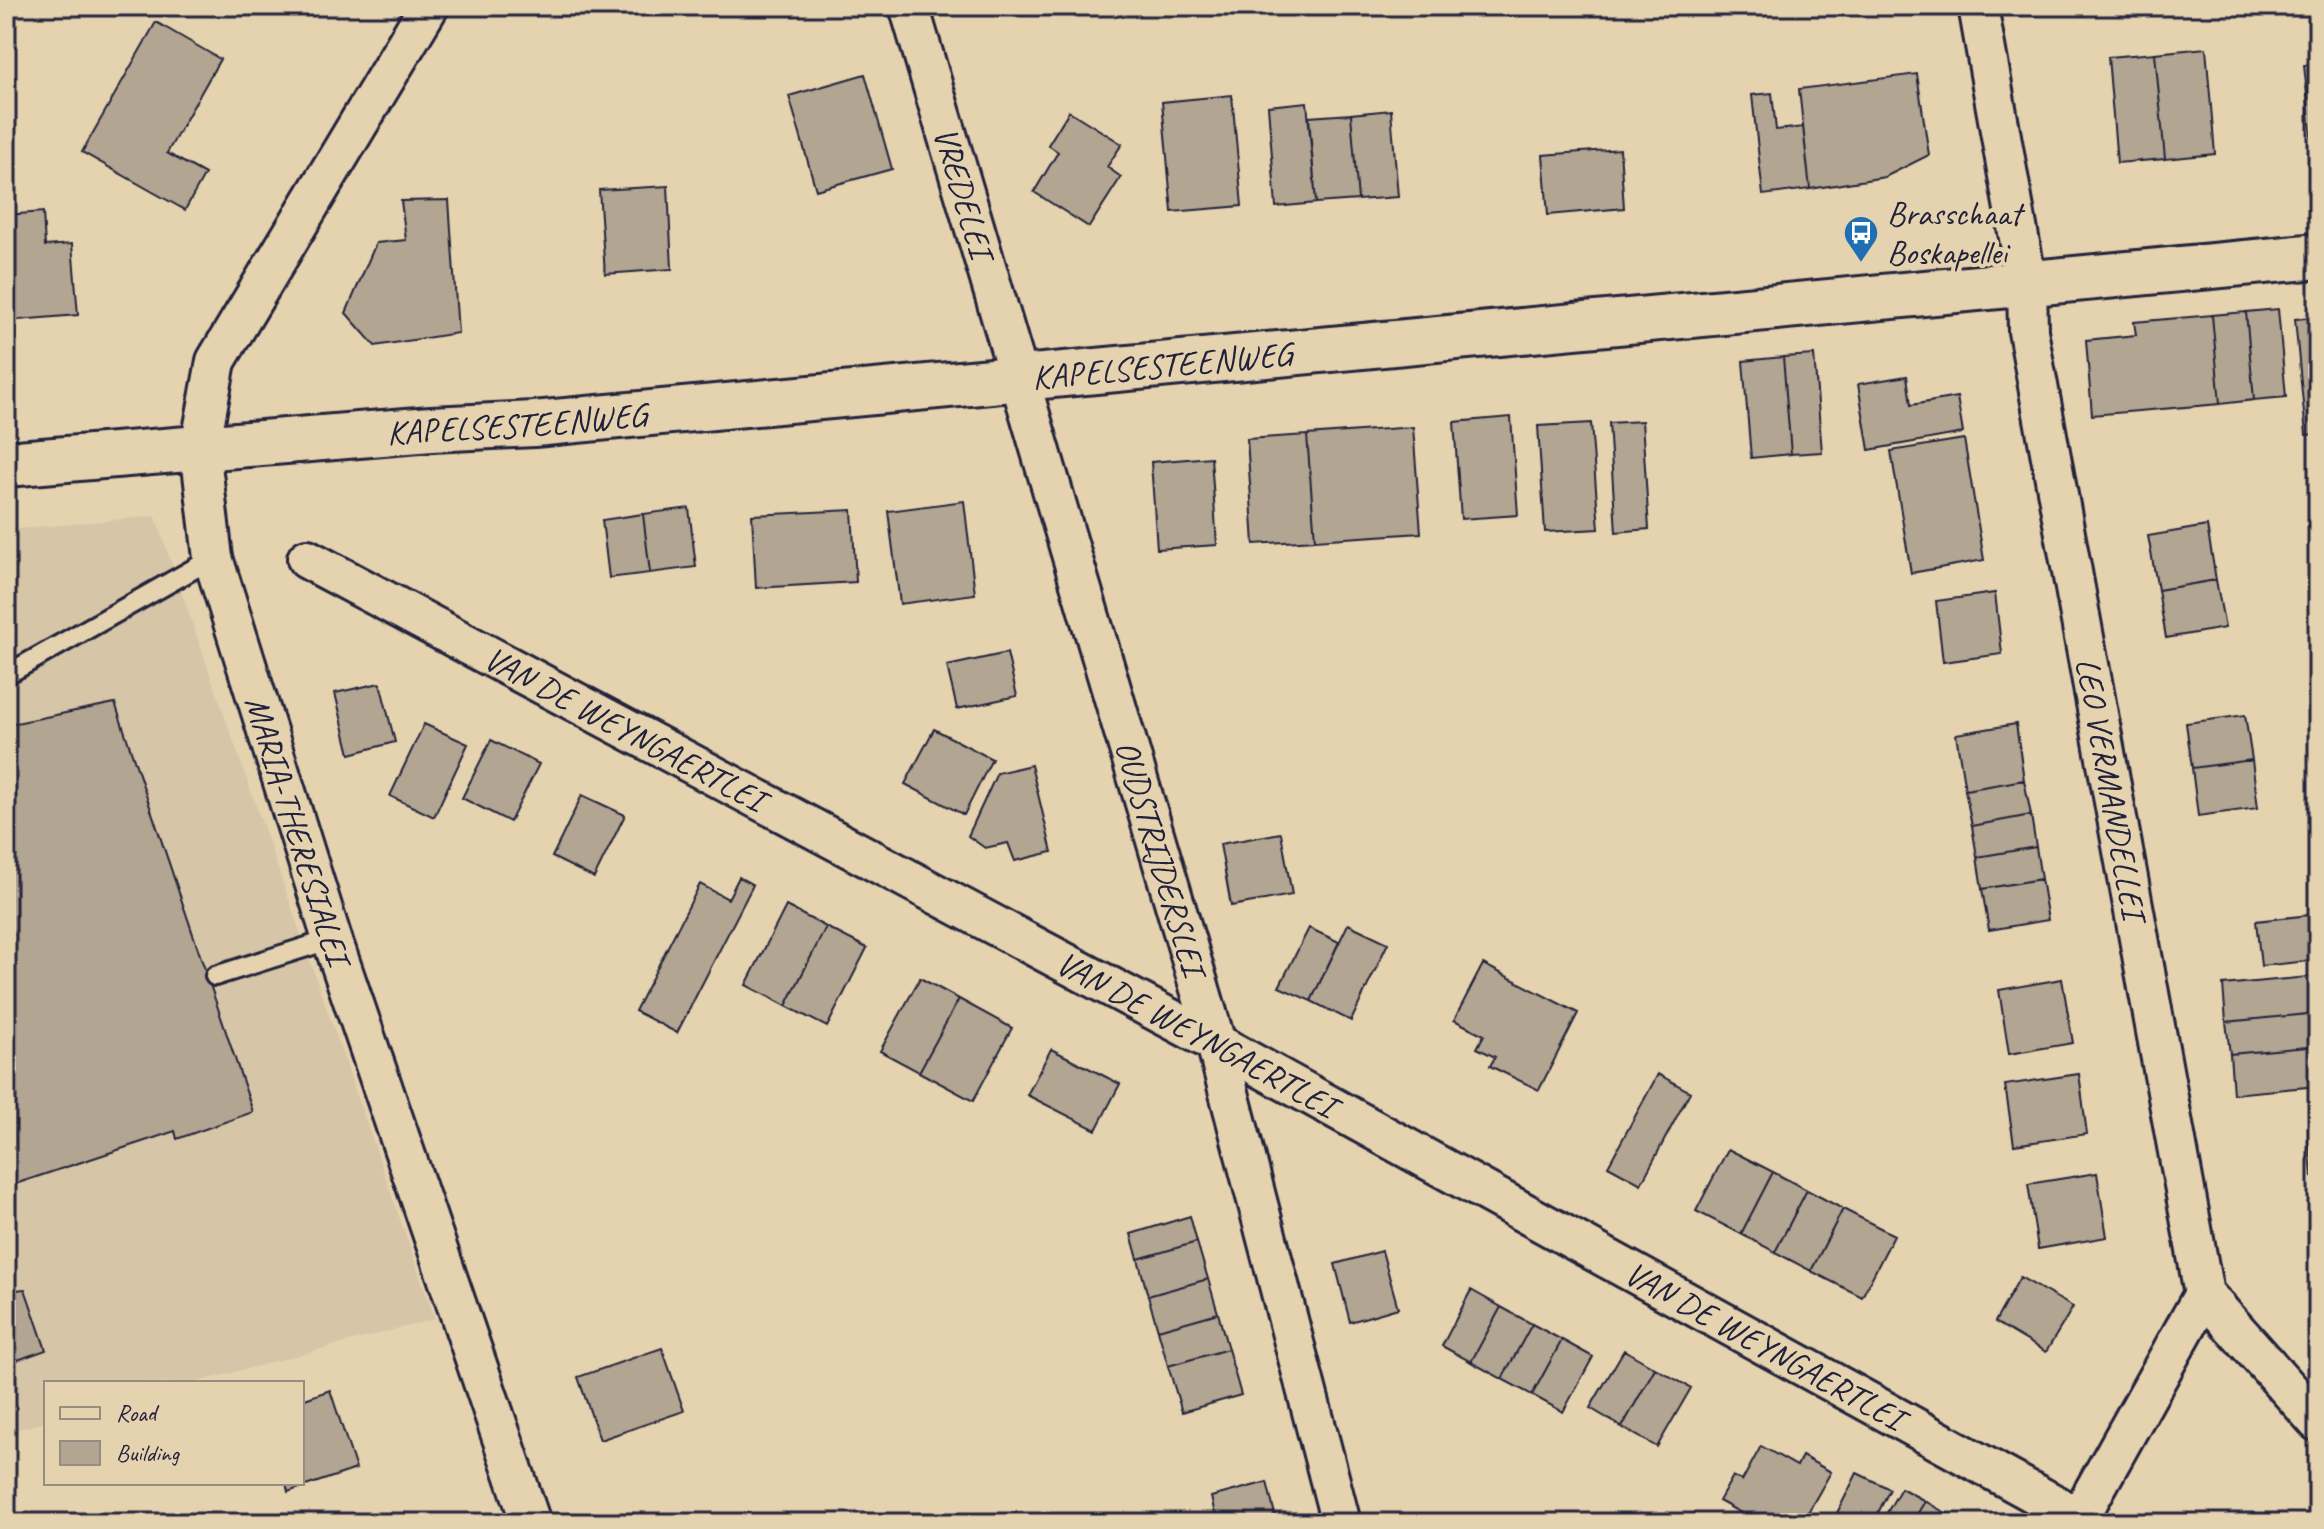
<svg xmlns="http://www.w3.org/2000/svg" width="2324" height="1529" font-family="Caveat,sans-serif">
<rect width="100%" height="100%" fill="#e5d3b0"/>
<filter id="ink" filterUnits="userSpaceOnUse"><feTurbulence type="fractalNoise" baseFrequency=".0125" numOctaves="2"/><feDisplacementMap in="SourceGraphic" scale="16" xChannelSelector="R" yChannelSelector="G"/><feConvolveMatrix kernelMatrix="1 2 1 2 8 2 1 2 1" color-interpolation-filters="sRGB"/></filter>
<g filter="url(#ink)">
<path fill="#d6c5a7" d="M155,516l280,803 -242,64h-147v39l-40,10v-902z"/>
<path fill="#b2a591" stroke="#22223b" stroke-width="2" d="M156,22l64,37 -53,94 38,21 -20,36 -103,-58z
M2206,48l9,106 -50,5 -10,-106z
M2155,53l10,106 -48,4 -9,-106z
M2318,63v80h-6l-8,-78z
M865,74l27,95 -76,21 -27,-94z
M1917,74l12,81 -44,22 -75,12 -11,-100z
M1772,93l4,37 27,-3 7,62 -47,6 -11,-100z
M1232,95l10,111 -70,6 -10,-110z
M1307,102l9,101 -40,4 -8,-101z
M1391,110l7,87 -40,3 -7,-86z
M1069,111l53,33 -15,23 14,10 -32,50 -55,-35 24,-40 -10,-7z
M1351,114l7,86 -42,3 -7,-86z
M1620,149l4,59 -76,7 -5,-60z
M668,186l4,83 -67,5 -6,-84z
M449,200l9,133 -83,13 -29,-33 30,-70 30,-3 -5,-39z
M43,212l2,34 27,-2 6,71 -72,6v-106z
M2278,309l8,88 -32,3 -8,-88z
M2246,312l8,88 -34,4 -8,-89z
M2212,315l8,89 -128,11 -6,-75 50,-5 -2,-13z
M2318,317v117l-12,1 -11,-116z
M1814,355l8,97 -31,2 -8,-97z
M1783,357l8,97 -40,4 -8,-97z
M1907,376l4,29 46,-8 6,36 -94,17 -11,-66z
M1511,417l7,98 -57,4 -7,-97z
M1642,421l7,108 -33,3 -7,-109z
M1591,423l8,106 -54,3 -7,-106z
M1413,427l8,106 -106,7 -8,-105z
M1307,435l8,105 -61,4 -7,-105z
M1964,439l20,121 -73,13 -20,-122z
M1211,457l6,88 -60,4 -6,-87z
M964,501l11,93 -75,10 -12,-93z
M689,508l7,59 -46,6 -7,-59z
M852,510l4,72 -100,6 -4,-73z
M643,514l7,59 -41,5 -7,-58z
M2207,526l9,54 -58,10 -10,-54z
M2216,580l9,48 -59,10 -8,-48z
M1995,593l7,61 -59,8 -7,-61z
M1007,653l10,43 -60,13 -10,-43z
M380,683l15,59 -45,12 -15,-61z
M115,703l138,409 -76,27 -2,-8 -169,56v-462z
M2245,715l7,45 -60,8 -6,-45z
M424,724l44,20 -34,73 -44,-21z
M2016,724l8,56 -59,10 -9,-56z
M934,729l58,30 -28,56 -59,-31z
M491,740l48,24 -29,58 -48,-24z
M2252,760l6,48 -60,8 -6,-48z
M1031,765l21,87 -37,9 -7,-18 -23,5 -17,-12 29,-63z
M2024,780l7,35 -59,11 -7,-36z
M582,795l43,20 -31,63 -42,-21z
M2031,815l5,32 -59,10 -5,-31z
M1281,833l11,62 -61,11 -11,-62z
M2036,847l5,32 -59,10 -5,-32z
M739,877l14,8 -76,148 -42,-22 65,-127 28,15z
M2041,879l7,41 -59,10 -7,-41z
M786,906l40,21 -40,79 -40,-21z
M2318,914v46l-57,6 -5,-45z
M1348,924l40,19 -37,78 -40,-20z
M826,927l41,21 -40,79 -41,-21z
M1309,928l30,14 -28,59 -32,-14z
M1483,964l95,49 -39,77 -49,-24 5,-9 -18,-9 7,-13 -30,-15z
M2318,976v37l-92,9 -3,-37z
M920,978l39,21 -40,73 -39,-21z
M2062,979l11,64 -64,11 -10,-64z
M959,999l53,29 -39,73 -54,-29z
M2318,1013v33l-88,8 -4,-32z
M2318,1046v40l-85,8 -3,-40z
M1051,1049l69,35 -24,46 -69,-35z
M1658,1074l32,18 -49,92 -33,-18z
M2079,1074l8,60 -73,11 -9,-60z
M2318,1129v47l-6,1 -4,-47z
M1728,1149l45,23 -32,62 -45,-23z
M1773,1172l34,18 -32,62 -34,-18z
M2097,1173l10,64 -69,12 -10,-65z
M1807,1190l36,19 -32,62 -36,-19z
M1843,1209l51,26 -32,62 -51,-26z
M1190,1216l7,26 -59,17 -7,-25z
M1197,1242l11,37 -60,17 -10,-37z
M1382,1251l16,57 -48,14 -15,-58z
M6,1264l9,26 10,-1 21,61 -40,14z
M2020,1277l53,30 -27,45 -51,-30z
M1208,1279l10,34 -60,17 -10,-34z
M1471,1290l30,17 -30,55 -29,-16z
M1501,1307l31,17 -30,55 -31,-17z
M1218,1313l10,36 -60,17 -10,-36z
M1532,1324l30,16 -30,55 -30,-16z
M1562,1340l31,17 -30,55 -31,-17z
M662,1348l22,63 -84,29 -22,-63z
M1228,1349l13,46 -59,17 -14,-46z
M1624,1350l31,18 -33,59 -32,-19z
M1655,1368l36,20 -34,59 -35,-20z
M330,1390l26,79 -68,23 -2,-9h16v-83z
M1761,1446l36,20 5,-10 29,16 -29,51h-67l6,-10 -22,-12 14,-25 9,5z
M1857,1473l33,16 -17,34h-41z
M1267,1482l10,41h-60l-6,-26z
M1901,1488l24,13 -13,22h-31z
M1925,1501l36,21 -1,1h-48z"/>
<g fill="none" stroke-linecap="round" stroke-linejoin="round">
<defs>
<path id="service" d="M6,675l207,-117
M215,976l117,-37"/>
<g id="minor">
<path id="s1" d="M429,6l-213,355 -16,87 13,110 119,381 199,584"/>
<path id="s2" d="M909,6l307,1037 125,480"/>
<path id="s3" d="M1978,6l49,277 1,48 176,963 114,128"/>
<path id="s4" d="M307,559l909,484 863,475"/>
<path d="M2079,1518l125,-224"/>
</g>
<g id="primary">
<path id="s5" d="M6,464l425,-35 103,-5 1784,-168"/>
</g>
</defs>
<use href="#service" stroke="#22223b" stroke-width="24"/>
<use href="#minor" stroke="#22223b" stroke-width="44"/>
<use href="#primary" stroke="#22223b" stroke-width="50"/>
<use href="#service" stroke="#e5d3b0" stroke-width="18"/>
<use href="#minor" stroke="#e5d3b0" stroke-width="38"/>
<use href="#primary" stroke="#e5d3b0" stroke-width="44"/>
</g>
</g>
<defs>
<symbol id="bus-pin" viewBox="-11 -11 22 30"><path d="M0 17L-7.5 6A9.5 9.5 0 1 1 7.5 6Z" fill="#1f6fb2" stroke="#e5d3b0"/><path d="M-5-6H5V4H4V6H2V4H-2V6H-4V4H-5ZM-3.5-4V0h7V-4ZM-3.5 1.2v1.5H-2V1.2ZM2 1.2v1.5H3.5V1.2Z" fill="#fff"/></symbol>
</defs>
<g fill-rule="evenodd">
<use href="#bus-pin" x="1841" y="213" width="40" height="54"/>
</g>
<g text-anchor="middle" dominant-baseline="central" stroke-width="8" stroke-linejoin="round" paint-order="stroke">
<g font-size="34" fill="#22223b" stroke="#e5d3b0">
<text stroke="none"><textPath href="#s2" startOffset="194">VREDELEI</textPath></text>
<text stroke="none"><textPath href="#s5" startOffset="1160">KAPELSESTEENWEG</textPath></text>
<text stroke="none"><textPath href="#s5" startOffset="512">KAPELSESTEENWEG</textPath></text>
<text stroke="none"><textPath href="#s4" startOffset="360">VAN DE WEYNGAERTLEI</textPath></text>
<text stroke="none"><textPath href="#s3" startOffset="794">LEO VERMANDELLEI</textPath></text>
<text stroke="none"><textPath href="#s1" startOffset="898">MARIA-THERESIALEI</textPath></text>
<text stroke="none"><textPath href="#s2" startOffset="888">OUDSTRIJDERSLEI</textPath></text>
<text stroke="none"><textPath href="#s4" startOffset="1008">VAN DE WEYNGAERTLEI</textPath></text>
<text stroke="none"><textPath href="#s4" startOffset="1656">VAN DE WEYNGAERTLEI</textPath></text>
</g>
<g font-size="34" fill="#22223b" stroke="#e5d3b0" text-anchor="start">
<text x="1887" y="213">Brasschaat<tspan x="1887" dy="39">Boskapellei</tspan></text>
</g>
</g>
<rect width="2324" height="1529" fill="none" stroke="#e5d3b0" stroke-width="32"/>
<rect x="16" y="16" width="2292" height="1497" fill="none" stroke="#22223b" stroke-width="3" filter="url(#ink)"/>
<rect x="44" y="1381" width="260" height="104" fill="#e5d3b0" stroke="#978c81" stroke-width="2"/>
<rect x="60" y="1407" width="40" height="12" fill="#e5d3b0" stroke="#978c81" stroke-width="2"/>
<text x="116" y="1421" font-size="24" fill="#22223b">Road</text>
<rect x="60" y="1441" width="40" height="24" fill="#b2a591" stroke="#978c81" stroke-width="2"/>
<text x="116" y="1461" font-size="24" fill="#22223b">Building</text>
</svg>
